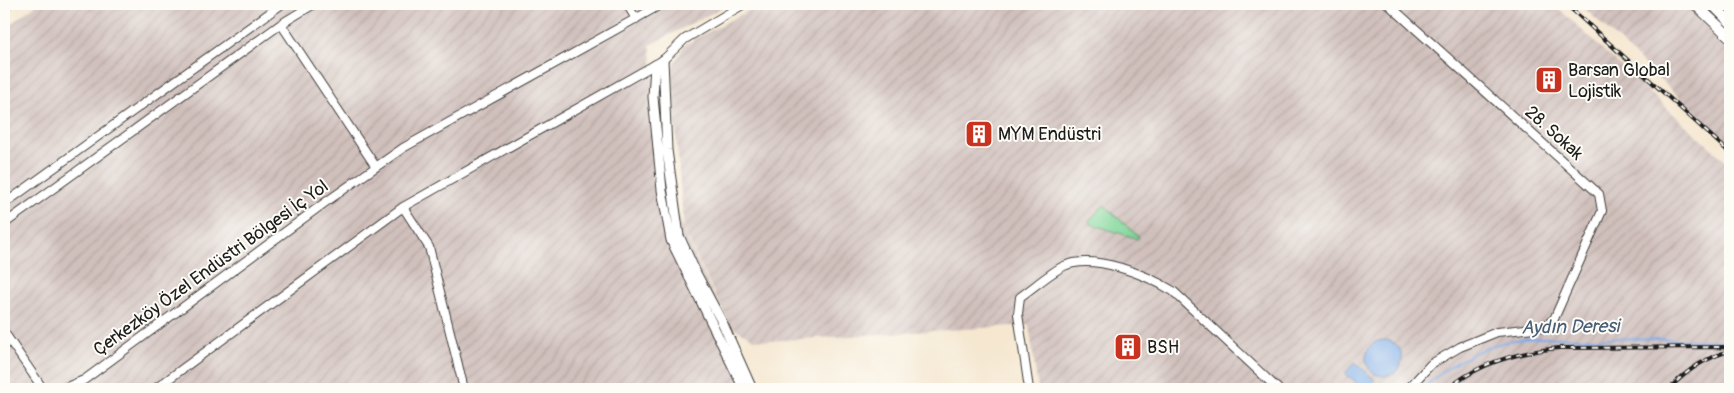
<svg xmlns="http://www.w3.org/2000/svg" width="1734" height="393" font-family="Pangolin,sans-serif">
<defs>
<pattern id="industrial-furrows" width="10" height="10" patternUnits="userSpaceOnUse" patternTransform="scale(1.25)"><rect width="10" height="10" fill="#d0c0bc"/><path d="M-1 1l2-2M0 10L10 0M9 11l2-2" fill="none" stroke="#b2a4a1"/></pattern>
</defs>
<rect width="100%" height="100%" fill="#fdfcf7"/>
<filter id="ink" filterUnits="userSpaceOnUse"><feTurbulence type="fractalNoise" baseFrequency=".02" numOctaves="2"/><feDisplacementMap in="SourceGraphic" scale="10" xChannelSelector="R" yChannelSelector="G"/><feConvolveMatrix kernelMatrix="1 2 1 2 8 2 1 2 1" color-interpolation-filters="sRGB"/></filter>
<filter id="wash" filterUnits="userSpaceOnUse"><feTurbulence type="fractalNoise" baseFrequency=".0096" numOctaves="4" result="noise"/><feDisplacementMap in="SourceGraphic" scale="20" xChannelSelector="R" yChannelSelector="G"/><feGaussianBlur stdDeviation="1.12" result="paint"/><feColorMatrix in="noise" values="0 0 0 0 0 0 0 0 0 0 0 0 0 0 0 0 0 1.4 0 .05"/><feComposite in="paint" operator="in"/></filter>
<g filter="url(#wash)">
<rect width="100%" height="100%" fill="#f5e7d0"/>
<path fill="url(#industrial-furrows)" d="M37,4h692l-79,41 15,124 19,64 74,156h-754v-363l7,-2z
M760,4h794l74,69 102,92v224h-692l-9,-64 -261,16 -14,-2 -24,-13 -46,-95 -13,-161 13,-25z
M1580,4h150v139l-54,-49z"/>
<path fill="#80d69a" stroke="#4e795b" d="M1104,205l35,32 -1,2 -47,-15 -2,-3z"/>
<path fill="#7dace7" stroke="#4c6482" d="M1366 358a18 18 0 1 1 36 0a18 18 0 1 1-36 0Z
M1355,362l20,18 -8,9h-3l-19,-16z"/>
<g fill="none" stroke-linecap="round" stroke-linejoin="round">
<path stroke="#7dace7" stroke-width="2" d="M1423,389c19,-21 54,-40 82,-47 27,-6 56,-4 84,-4 47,0 94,2 141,3"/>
</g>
</g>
<g filter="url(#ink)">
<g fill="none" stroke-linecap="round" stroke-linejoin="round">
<defs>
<path id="minor" d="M627,4l9,15
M1388,4l211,190 3,17 -48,108 -11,8 -46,5 -37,15 -29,17 -23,25
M4,7l4,-3
M281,24l95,143
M4,204l278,-200
M403,207l26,40 35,142
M4,224l277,-200 33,-20
M4,332l39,57
M62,389l22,-9 239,-176 80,-56 259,-144
M155,389l248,-182 260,-147 22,-21 59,-35
M1029,389l-11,-75 2,-17c13,-9 31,-25 44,-31 30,-13 83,9 109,25l105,98"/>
<path id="tertiary" d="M663,60l4,90 12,86 17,37 27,51 29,65
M655,65l-2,32 9,93 9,50 73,149"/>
<path id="secondary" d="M1695,4l35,33
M1712,4l18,18"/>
</defs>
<use href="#minor" stroke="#3d3a37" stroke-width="10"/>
<use href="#tertiary" stroke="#3d3a37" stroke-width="11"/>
<use href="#secondary" stroke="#3d3a37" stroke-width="12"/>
<use href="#minor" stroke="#fff" stroke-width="8"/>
<use href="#tertiary" stroke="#fff" stroke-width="9"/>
<use href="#secondary" stroke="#fff" stroke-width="10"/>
<defs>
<path id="rail" d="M1566,4l164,149
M1448,389c31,-27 71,-37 111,-41l171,-1
M1669,389c17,-18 37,-32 61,-38"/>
</defs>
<use href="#rail" stroke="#1c1c1c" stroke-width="4"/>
<use href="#rail" stroke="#fdfcf7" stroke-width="2" stroke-dasharray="5.5" stroke-linecap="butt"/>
</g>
</g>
<defs>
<symbol id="building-square" viewBox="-11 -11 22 22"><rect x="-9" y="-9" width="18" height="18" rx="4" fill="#c8321e" stroke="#fdfcf7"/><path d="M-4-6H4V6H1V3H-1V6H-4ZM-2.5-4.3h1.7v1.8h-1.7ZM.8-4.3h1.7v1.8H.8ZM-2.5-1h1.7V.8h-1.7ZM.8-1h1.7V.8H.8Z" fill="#fff"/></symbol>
</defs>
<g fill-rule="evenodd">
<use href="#building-square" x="1533" y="64" width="32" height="32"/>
<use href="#building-square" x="963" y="118" width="32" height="32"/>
<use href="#building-square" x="1112" y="331" width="32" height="32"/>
</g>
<g text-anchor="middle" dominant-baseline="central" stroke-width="4" stroke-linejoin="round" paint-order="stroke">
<g font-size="18" fill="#1c1c1c" stroke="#fdfcf7" text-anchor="start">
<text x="1568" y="70">Barsan Global<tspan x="1568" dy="21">Lojistik</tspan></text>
<text x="998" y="134">MYM Endüstri</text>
<text x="1147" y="347">BSH</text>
</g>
<g font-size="18" fill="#1c1c1c" stroke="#fdfcf7">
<text transform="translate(1554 133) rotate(42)">28. Sokak</text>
<text transform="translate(211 268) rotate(-36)">Çerkezköy Özel Endüstri Bölgesi İç Yol</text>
</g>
<g font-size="19" font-style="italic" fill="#485d77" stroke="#fdfcf7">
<text transform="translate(1570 327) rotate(-1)">Aydın Deresi</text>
</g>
</g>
<rect width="1734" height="393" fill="none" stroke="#fdfcf7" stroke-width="20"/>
</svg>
